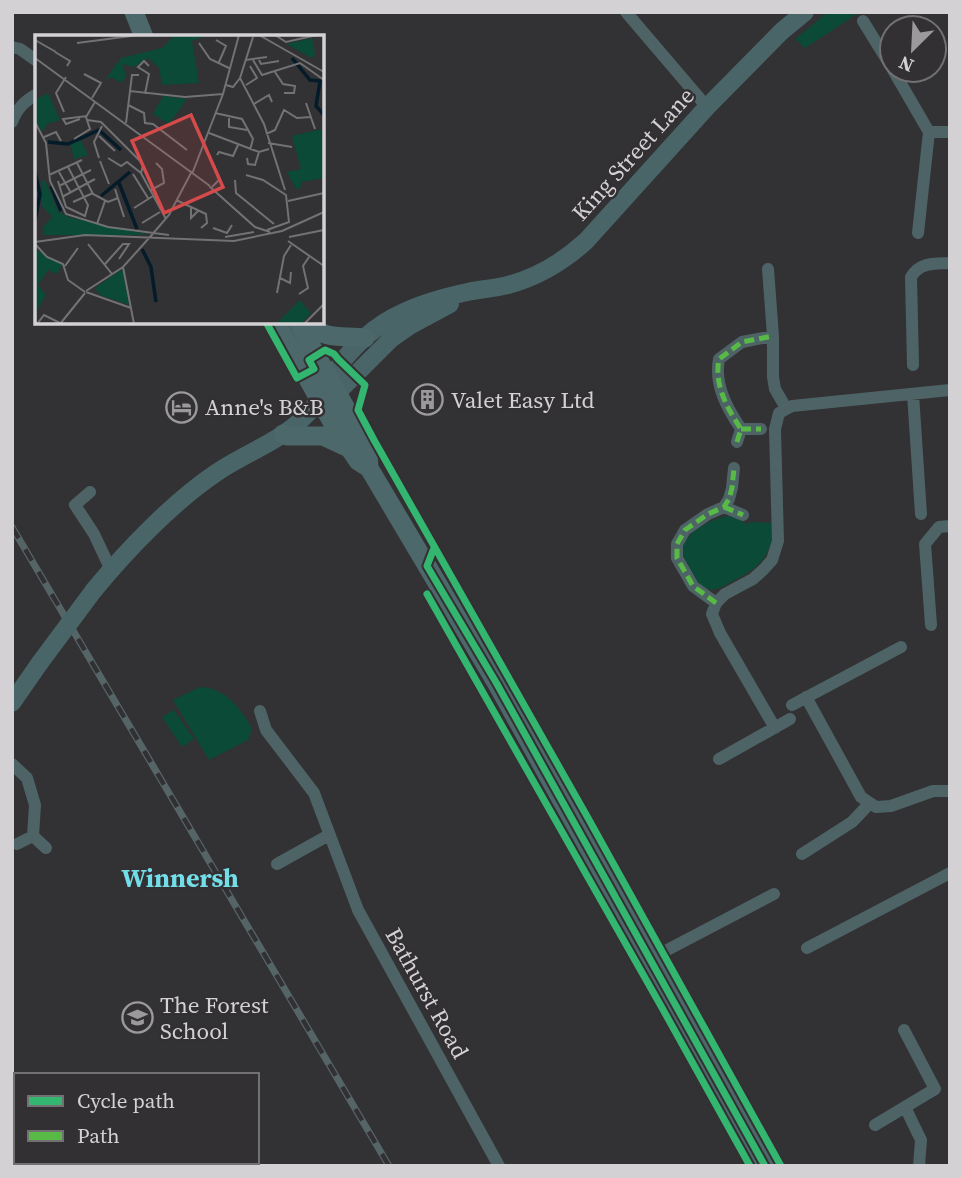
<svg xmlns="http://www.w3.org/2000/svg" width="962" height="1178" font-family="'Source Serif 4',serif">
<rect width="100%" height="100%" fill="#323133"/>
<path fill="#0a4a36" d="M828,12h32l-55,36 -10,-9z
M728,516l6,1 13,7 4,-2 23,1c-2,34 -15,46 -45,60 -7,4 -13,8 -21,6 -7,-2 -11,-8 -15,-15 -3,-7 -11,-16 -10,-24 0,-17 30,-32 45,-34z
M200,687c24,0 42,22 52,42l-4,11 -39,20 -36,-60z
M174,710l20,29 -12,8 -20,-30z"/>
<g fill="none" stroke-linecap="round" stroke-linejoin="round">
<path stroke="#4d6366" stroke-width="12" d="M626,12l81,95
M863,21l29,47
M12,47l8,2 17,12
M893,70l36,62 -11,101
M12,122c5,-14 13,-21 25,-28
M929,132h21
M768,269l5,67v41l2,12 11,19
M913,365l-2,-88c9,-15 23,-13 39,-14
M913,394l8,120
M741,429h20
M737,442l4,-13c-14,-21 -27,-44 -22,-70l23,-17 31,-6
M90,492l-15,13 19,29 17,36
M724,507l19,8
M716,603l-23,-17 -16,-28v-14l8,-14 23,-16 16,-7 5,-8 3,-11 2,-20
M931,625l-6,-81 14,-17 11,-1
M806,697l55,100 15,10 15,-1 42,-15h17
M792,705l109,-58
M260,711l6,19 48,63 44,117 141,256
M775,728l-55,-95 -8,-19 4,-11 9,-9 28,-15 10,-9 9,-10 6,-19 -3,-112 4,-16 13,-7 158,-16
M719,759l71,-40
M12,764l15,14 8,27 -2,31 -16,8
M33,836l13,12
M802,854l50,-32 18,-19
M277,864l52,-29
M807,948l143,-75
M650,959l124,-65
M905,1107l16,33 -2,26
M875,1125l60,-36 -31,-59"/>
<path stroke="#496568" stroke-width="18" d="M326,398l11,-5 54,-54 20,-14 39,-21
M94,590c33,-40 79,-88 122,-117 27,-19 61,-30 85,-53 6,-6 14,-13 18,-20 5,-7 8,-16 12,-23 15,-23 37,-46 61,-59 25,-14 52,-21 80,-27 12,-2 24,-3 36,-6 30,-8 55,-23 78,-44l121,-134 75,-76 23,-19
M12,703l27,-39"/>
<path stroke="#4d686a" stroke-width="19" d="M134,12l10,25
M276,322l59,105 23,34 11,7 128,216 268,482
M298,322l67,121 3,11 1,14
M308,322c15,19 35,13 57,16
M283,434l4,2h36l24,11"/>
<defs>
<path id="rail" d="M12,527l377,639"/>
</defs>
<use href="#rail" stroke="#556567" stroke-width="7"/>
<use href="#rail" stroke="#333034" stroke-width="4.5" stroke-dasharray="13" stroke-linecap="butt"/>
<path stroke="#496568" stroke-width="18" d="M39,664l55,-74"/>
<path stroke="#58b947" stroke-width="5" stroke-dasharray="10 5" stroke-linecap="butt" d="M741,429h20
M737,442l4,-13c-14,-21 -27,-44 -22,-70l23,-17 31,-6
M724,507l19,8
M716,603l-23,-17 -16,-28v-14l8,-14 23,-16 16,-7 5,-8 3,-11 2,-20"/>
<defs>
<path id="cycleway" d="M266,322l31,56 17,-9 -5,-9 16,-10 9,4 4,5 27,26 -7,25 16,30 214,378 193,348
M434,548l-7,18 70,118 268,482
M427,594l234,412 89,160"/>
</defs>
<use href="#cycleway" stroke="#333034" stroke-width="11"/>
<use href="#cycleway" stroke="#33b770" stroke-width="7"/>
</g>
<defs>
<symbol id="building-ring" viewBox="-11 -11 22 22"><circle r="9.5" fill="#333034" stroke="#9b999b" stroke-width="1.5"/><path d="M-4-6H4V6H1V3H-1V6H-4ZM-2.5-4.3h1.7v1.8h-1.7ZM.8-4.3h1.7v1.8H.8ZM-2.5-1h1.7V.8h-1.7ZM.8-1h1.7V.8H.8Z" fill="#9b999b"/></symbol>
<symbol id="hotel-ring" viewBox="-11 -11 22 22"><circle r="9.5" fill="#333034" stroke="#9b999b" stroke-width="1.5"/><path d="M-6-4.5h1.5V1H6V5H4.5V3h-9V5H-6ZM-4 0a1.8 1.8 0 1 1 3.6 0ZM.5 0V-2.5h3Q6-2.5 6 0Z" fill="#9b999b"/></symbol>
<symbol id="school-ring" viewBox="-11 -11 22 22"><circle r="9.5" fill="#333034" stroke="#9b999b" stroke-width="1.5"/><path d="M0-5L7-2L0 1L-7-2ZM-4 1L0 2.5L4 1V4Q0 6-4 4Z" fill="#9b999b"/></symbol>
</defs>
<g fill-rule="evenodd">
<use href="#building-ring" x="410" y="382" width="35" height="35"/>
<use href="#hotel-ring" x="164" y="390" width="35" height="35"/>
<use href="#school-ring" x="120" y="1000" width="35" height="35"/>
</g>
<g text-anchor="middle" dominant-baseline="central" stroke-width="5" stroke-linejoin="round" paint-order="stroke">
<g font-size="23" fill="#d3d1d3" stroke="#333034">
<text transform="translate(633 154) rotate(-48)">King Street Lane</text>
<text transform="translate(427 993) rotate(61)">Bathurst Road</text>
</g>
<g font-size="23" fill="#d3d1d3" stroke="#333034" text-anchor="start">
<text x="451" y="400">Valet Easy Ltd</text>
<text x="205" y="407">Anne's B&amp;B</text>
<text x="160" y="1005">The Forest<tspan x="160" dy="26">School</tspan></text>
</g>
<g font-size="26" font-weight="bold" fill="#72dee7" stroke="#333034">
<text x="180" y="878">Winnersh</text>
</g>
</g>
<g transform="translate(35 35)">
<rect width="289" height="289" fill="#323133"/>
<path d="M140,0h33l-16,6 7,42 -37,2 -3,-17 -11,-10 -14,9 -11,-3 3,13 -5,6 -10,-6 -6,3 16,-22 41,-10zM277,3l3,17 -4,3 -24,-14zM13,58l12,27 -13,4 -4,8 -8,-11v-21zM128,61l24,3 -18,25 -16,-10zM287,94l2,49 -23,4v6l-5,1 -9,-17 14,-3 -9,-33zM45,104l8,16 -14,4 -3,-13 -22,-6 22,4zM10,145l13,31 10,6 82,18h-106v-9l8,-9 -10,-11 -1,-25zM0,214l27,16 -5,9 -9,-4 -10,15 8,10 -11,19zM86,235l2,1 6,34 -29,-10 -5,-7zM265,265l11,13 -10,11h-25z" fill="#0a4a36"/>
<path fill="none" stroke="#041b2a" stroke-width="3.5" d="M257,23l18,22 10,1 -4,25 8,9M13,107l20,2 31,-14 22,20M0,137l5,22 -5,27M84,148l18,46M16,151l10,25M66,161l29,-24M107,214l9,18 5,35"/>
<path fill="none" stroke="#727173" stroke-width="2" d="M224,0l65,37M240,0l11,7 31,-7M0,5l21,12M181,5l10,6 -7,16M42,8l62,-8M164,8l11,16 19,9M20,17l15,9 -3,5M0,23l175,128M211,25l21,-3M218,25l9,15 38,-12 24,17M224,25l2,4 18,-3M240,37l8,12 12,2 -1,7h-10M49,39l17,9 -9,15M205,43l24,46 21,66M191,50l7,2 7,-9 13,-41M211,50l11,-7 -7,-12M95,56l2,-16h7M110,59l4,-20 -11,-7 6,-6 5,5M271,68l9,26M219,69l15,-9 3,7M93,70l16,8 1,10 8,1 34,26M29,77l-8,-19 10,-16M180,78l27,6 11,20 -3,11M194,83v9l18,3M45,84l-14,5 -3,-5 24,-3M52,85l14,2 42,42M0,87l11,21 4,38 16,33 42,13 61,8M91,88l4,-32 55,6 38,-3M174,98l50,19 10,-3M231,99l9,-4 9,-20 13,8 14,-1M64,101l16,15M9,102l12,-5 5,9M39,104l16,-10 -4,-12 9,-15M233,108l24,4M182,120l2,-3 14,4 5,-11M64,123l-5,-16 8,-16M73,123l13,8 6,-4 14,11M212,123l1,6 7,1 4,-13M65,126l9,23M42,128l16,31 15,8 10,-4M108,130l-2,8 25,46M24,137l12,21M98,139l15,24M157,139l31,-80 16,-59M14,140l33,-15M211,140l17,5 23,15 3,27 -22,8M200,145l1,13 38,31M23,146l8,26 19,9 3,-11 -20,-38M24,151l32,-16M174,151l46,41 15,5M177,152l7,-7 -5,-15M80,154l9,28M116,155l13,-7 -2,-14 -6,-6M27,162l33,-18M141,165l30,14 1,9 -6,5M253,166l36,-8M38,167l20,-9M156,172v11l8,-8M99,173l19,-12M107,188l18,-11M62,189l8,-23M178,193l14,5 5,-8M190,202l29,-5M254,202l35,-7M253,206l36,25M0,207l50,-7 149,6 48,-10 42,-19M0,209l12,13 16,7 5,16 17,12M53,209l24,30M70,229l18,-20h6l-10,15M30,231l13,-18M88,232l11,57M245,243l10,5 1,-11M51,256l37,-24 27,-30 19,-22 23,-44M51,257l45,16M242,258l7,-37 7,-11M264,259l9,-6 -5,-22 6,-9M2,289l7,-9 16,8M25,289l25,-31M269,289l20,-20"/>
<path fill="#d54a4a" fill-opacity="0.15" stroke="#d54a4a" stroke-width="3.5" d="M156,80l32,72 -59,26 -32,-72z"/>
<rect width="289" height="289" fill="none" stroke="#d3d1d3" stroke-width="3.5"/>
</g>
<rect width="962" height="1178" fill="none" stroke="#d3d1d3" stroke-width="28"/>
<rect x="14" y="1073" width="245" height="91" fill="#333034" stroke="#737074" stroke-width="2"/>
<rect x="28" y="1096" width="35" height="10" fill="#33b770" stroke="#737074" stroke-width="2"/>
<text x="77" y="1108" font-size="21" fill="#d3d1d3">Cycle path</text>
<rect x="28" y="1131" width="35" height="10" fill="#58b947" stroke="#737074" stroke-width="2"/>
<text x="77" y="1143" font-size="21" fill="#d3d1d3">Path</text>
<g transform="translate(913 49) rotate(204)"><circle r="33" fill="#333034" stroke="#737074" stroke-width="2"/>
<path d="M0-5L12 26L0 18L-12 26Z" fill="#9b999b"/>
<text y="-10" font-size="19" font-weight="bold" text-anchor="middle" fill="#d3d1d3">N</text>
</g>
</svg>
